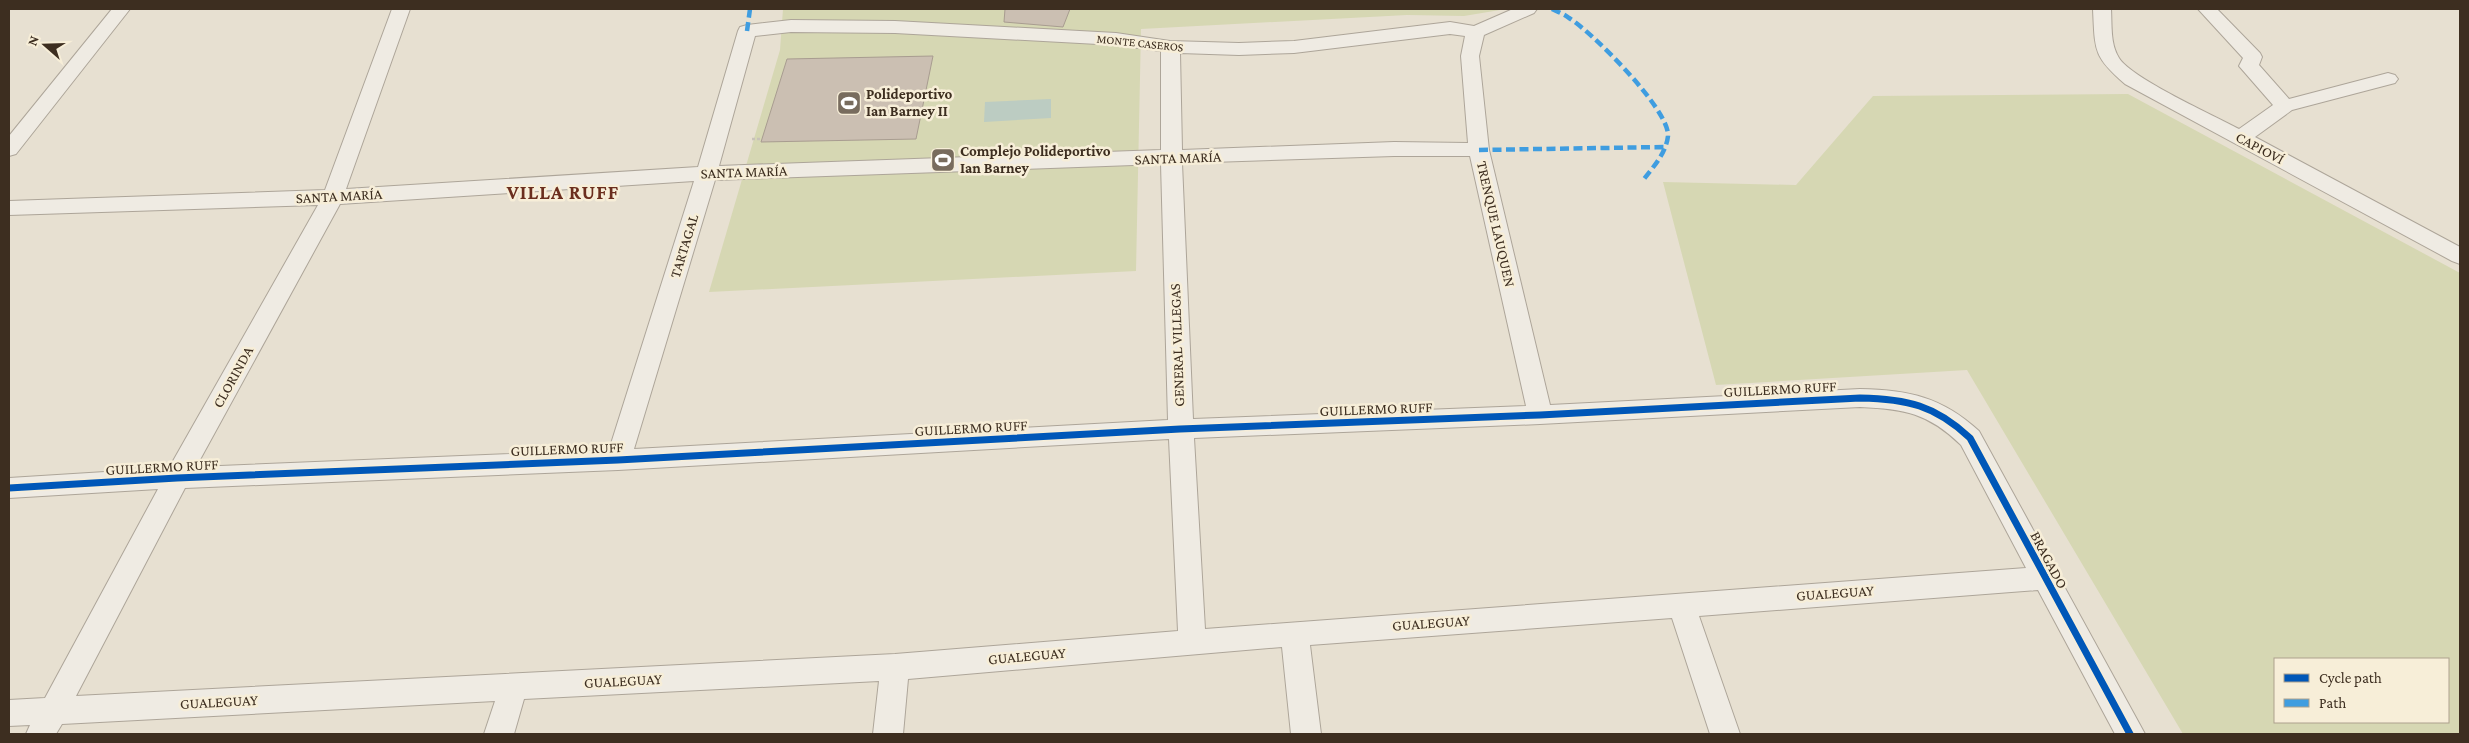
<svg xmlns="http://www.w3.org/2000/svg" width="2469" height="743" font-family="'Crimson Pro',serif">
<rect width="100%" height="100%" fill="#e7e0d1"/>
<path fill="#d6d7b3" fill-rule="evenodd" d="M783,9h723l-42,7 -57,-1 -266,14 -5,242 -427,21 71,-242z
M2128,94l332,179v461h-277l-216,-364 -251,15 -53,-203 133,3 77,-89zM2275,659h173v63h-173z"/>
<path fill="#bcccc2" d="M1051,99v19l-67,4 1,-20z"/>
<path fill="#cbbfb2" stroke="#a89c90" d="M1005,9h65l-7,18 -59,-5z
M933,56l-17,83 -155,3 26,-83z"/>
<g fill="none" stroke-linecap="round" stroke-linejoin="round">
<defs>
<path id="street" d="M112,9h18l-114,145 -7,2v-20z
M392,9h18l-64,180 352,-22 40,-136 2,-4 7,-2 44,-5 104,1 221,12 54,8 69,2 55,-2 156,-19 24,4 39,-17h24l-3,4 -50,22 -5,21 10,94 61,255 310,-16c49,1 82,8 119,42l166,303h-30l-77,-144 -339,26 41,118h-30l-38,-116 -362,27 11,89h-30l-9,-87 -374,32 -5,55h-30l6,-53 -355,18 -10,35h-30l11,-33 -433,23 -6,10h-30l4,-9 -21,1v-26l36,-2 113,-209 -149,9v-20l160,-10 149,-263 -309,10v-14l316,-11zM791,32l104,1 221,12 45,6v99l-442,16 36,-130zM1450,34l15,2 -4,20 7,87 -74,-1 -212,8 -2,-97 59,2 55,-2zM1394,156h76l56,250 -333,13 -11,-256zM1161,164l7,256 -534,29 81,-269zM694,181l-85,269 -413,17 144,-263zM1860,407c45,2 68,6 101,38l65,123 -821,61 -11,-191 346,-14zM1169,439l9,192 -283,23 -819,42 109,-208 433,-18z
M2093,9h18c1,16 -1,35 8,49 12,20 96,58 120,71l34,-24 -34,-39 4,-8 -45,-49h19l43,44 2,4 -3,8 30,34 99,-26 7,2 3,4 -3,4 -103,27 -37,27 205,110v17l-8,-3 -327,-177c-32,-28 -30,-33 -32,-75z"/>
</defs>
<use href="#street" stroke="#ada599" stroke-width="2"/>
<path stroke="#c8c2b9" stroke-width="2.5" stroke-dasharray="3 2" stroke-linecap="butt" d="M752,139h10"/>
<use href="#street" fill="#efebe3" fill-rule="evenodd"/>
<path stroke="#3f9de0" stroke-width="4.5" stroke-dasharray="9 4.5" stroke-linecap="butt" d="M1552,9c6,3 12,5 17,9 23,14 101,92 99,118 -2,17 -14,30 -24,43
M747,31l3,-22
M1479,150l185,-3"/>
<defs>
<path id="cycleway" d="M9,488l168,-10 441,-18 562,-31 360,-14 320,-17c47,1 75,7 110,40l160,296"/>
</defs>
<use href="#cycleway" stroke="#f7eed8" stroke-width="10"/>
<use href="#cycleway" stroke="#0057b8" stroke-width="7"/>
</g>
<defs>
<symbol id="stadium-square" viewBox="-11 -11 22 22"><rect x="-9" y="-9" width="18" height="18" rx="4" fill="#786c5e" stroke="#f7eed8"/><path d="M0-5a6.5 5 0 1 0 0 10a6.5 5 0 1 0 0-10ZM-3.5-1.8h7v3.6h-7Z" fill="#fff"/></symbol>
</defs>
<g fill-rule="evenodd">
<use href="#stadium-square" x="835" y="89" width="28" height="28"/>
<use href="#stadium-square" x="929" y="146" width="28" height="28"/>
</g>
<g text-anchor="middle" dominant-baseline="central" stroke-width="5" stroke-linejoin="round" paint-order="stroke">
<g font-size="12" fill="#3d2e20" stroke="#f7eed8">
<text transform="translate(1140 43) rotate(6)">MONTE CASEROS</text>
</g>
<g font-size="15" font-weight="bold" fill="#3d2e20" stroke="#f7eed8" text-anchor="start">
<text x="866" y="94">Polideportivo<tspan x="866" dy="17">Ian Barney II</tspan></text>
<text x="960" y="151">Complejo Polideportivo<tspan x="960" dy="17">Ian Barney</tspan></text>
</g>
<g font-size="15" fill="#3d2e20" stroke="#f7eed8">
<text transform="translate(2260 148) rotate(28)">CAPIOVÍ</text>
<text transform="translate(1178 158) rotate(-2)">SANTA MARÍA</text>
<text transform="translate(744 172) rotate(-2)">SANTA MARÍA</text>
<text transform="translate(339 196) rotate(-3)">SANTA MARÍA</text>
<text transform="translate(1496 224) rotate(77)">TRENQUE LAUQUEN</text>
<text transform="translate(684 246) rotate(-73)">TARTAGAL</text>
<text transform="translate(1177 345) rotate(-92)">GENERAL VILLEGAS</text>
<text transform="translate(233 377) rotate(-61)">CLORINDA</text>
<text transform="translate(1780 389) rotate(-3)">GUILLERMO RUFF</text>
<text transform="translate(1376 409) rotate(-2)">GUILLERMO RUFF</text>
<text transform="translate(971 428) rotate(-3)">GUILLERMO RUFF</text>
<text transform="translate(567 449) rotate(-2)">GUILLERMO RUFF</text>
<text transform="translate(162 467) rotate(-3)">GUILLERMO RUFF</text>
<text transform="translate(2049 560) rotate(62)">BRAGADO</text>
<text transform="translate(1835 593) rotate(-4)">GUALEGUAY</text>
<text transform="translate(1431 623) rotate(-4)">GUALEGUAY</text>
<text transform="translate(1027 656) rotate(-5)">GUALEGUAY</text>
<text transform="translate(623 681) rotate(-3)">GUALEGUAY</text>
<text transform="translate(219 702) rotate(-3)">GUALEGUAY</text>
</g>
<g font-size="20" font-weight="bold" letter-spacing="1" fill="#6b2e1e" stroke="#f7eed8">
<text x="563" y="192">VILLA RUFF</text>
</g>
</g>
<rect width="2469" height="743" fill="none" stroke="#3d2e20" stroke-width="20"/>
<rect x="2274" y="658" width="175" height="65" fill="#f7eed8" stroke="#ada18e"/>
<rect x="2284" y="674" width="25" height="8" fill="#0057b8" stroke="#ada18e"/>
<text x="2319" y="683" font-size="15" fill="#3d2e20">Cycle path</text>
<rect x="2284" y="699" width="25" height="8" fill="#3f9de0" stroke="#ada18e"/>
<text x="2319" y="708" font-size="15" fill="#3d2e20">Path</text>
<g transform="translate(45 45) rotate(290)" stroke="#f7eed8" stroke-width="4" paint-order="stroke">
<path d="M0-4L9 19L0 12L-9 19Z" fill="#3d2e20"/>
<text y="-8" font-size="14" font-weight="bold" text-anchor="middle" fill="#3d2e20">N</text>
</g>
</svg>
